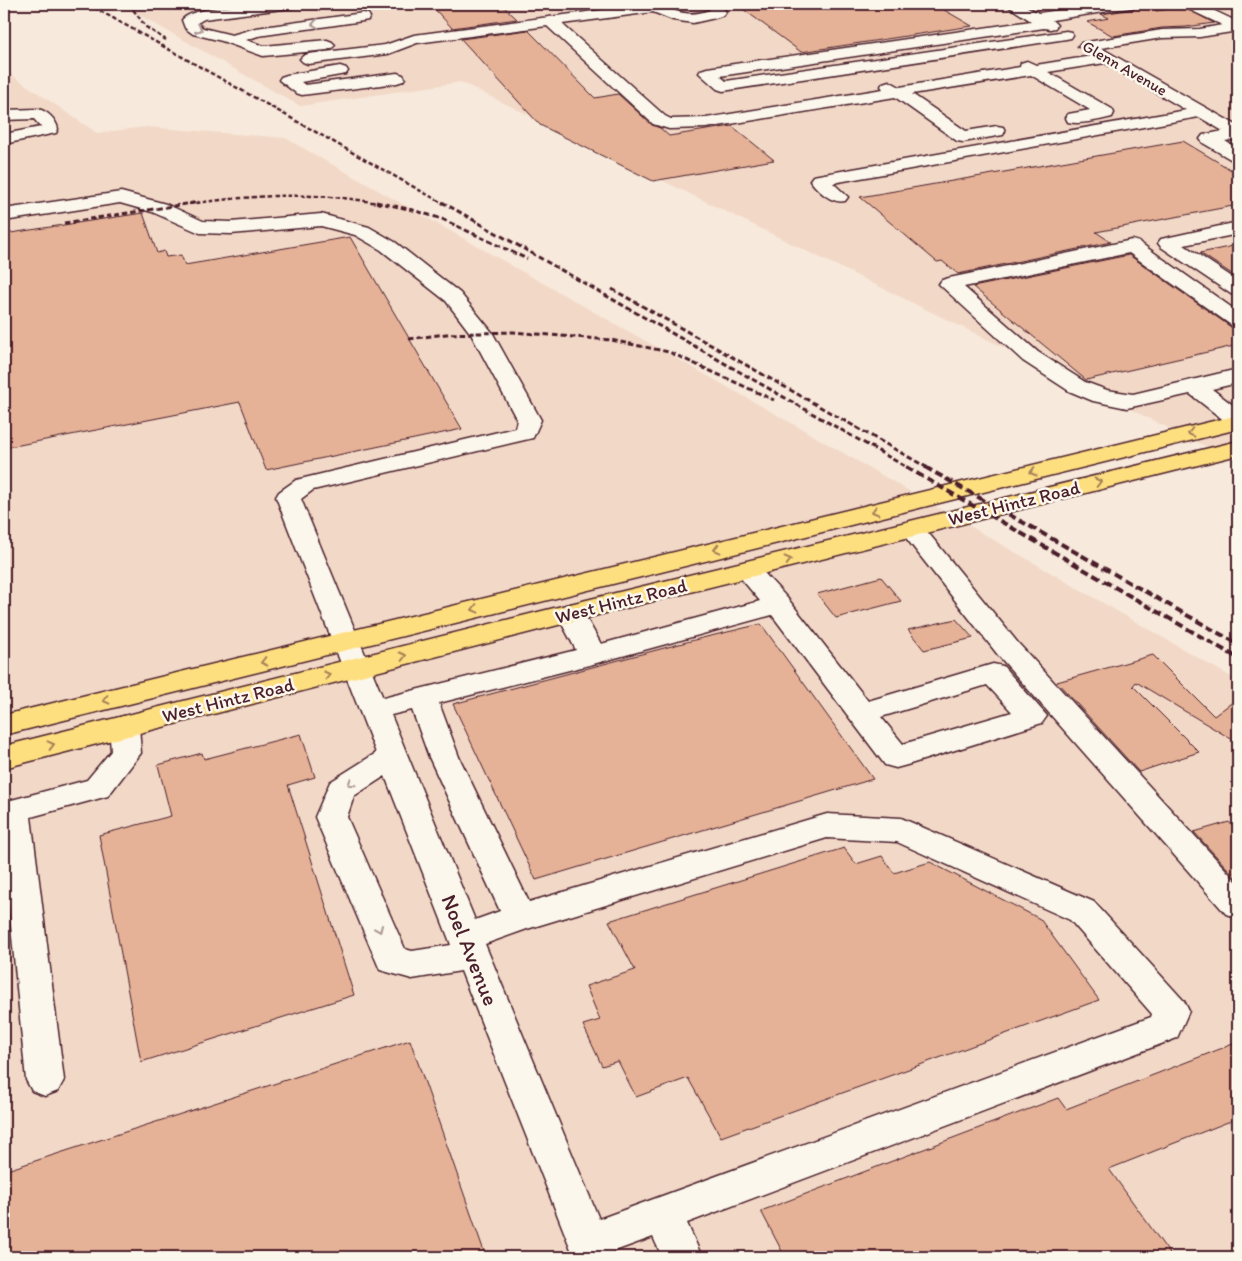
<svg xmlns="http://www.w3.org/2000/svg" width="1242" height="1261" font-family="Itim,sans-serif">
<rect width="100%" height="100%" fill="#f7e9db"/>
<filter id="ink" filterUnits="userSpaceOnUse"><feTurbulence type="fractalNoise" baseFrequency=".02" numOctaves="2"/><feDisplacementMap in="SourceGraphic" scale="10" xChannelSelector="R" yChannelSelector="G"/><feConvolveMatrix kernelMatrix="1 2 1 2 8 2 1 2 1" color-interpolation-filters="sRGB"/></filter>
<g filter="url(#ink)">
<path fill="#f2d8c7" d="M120,4h1118v458l-777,-380 -161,24z
M4,70l93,63 49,-6 139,11 515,290 438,253v576h-1234z"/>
<path fill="#e5b297" stroke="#4a1f2b" d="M430,4h71l16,15 -65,9z
M782,4h152l38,22 -171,26 -58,-43z
M1138,4h17l1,7 27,-4 31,16 -28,4 -24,1 -49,8 -26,-14 22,-4 -8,-4 33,-5z
M528,30l67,68 23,-4 34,31 8,3 9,8 63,-10 42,34 -121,21 -113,-56 -79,-86z
M1183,141l55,33v31l-142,27 15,10 -153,32 -16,-13 -5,1 -77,-65z
M143,213l14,40 7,-2 2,6 15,-2 4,10 165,-28 112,192 -196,41 -26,-68 -236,46v-214z
M1238,245v33l-38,-25z
M1129,255l109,77v13l-152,35 -113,-93z
M881,577l20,24 -65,17 -19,-24z
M956,619l17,19 -49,12 -16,-20z
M761,624l112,155 -337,101 -83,-176 245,-65z
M1153,655l61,61 24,-18v45l-102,-61 -3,4 66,66 -60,20 -82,-90z
M301,734l14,43 -27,8 66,210 -213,67 -42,-227 72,-19 -13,-51 44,-12 2,6z
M1229,822l9,10v48l-44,-48z
M844,848l12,16 26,-8 12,17 36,-11 110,57 59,81 -378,137 -33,-59 -52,19 -18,-36 -16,5 -19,-41 17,-5 -14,-34 49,-16 -26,-49z
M410,1040l76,217h-482v-86z
M1238,1042v76l-129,51 63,88h-387l-24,-46 297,-113 8,11z"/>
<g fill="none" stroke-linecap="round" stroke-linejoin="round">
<defs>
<path id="minor" d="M257,4h40l-2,3 -5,1 -86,11 -7,4 6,5 29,7 24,-7 107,-15 5,1 2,3 -2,3 -5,1 -105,15 -12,4 18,6 63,-6 5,2 3,3 -3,3 -5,2 -64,6 -41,-15 -29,-7 -8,-6 -3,-8c10,-13 58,-14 75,-16z
M647,4h37l-2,3 -12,2c14,6 26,6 40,1l-4,-6h14l6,8 -2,3 -9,3 -22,5 -20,-3 -20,-8 -91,12 103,92 6,3 35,-1 177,-29 -2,-3 2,-3 6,-2 11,6 120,-20 1,-4 6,-2 9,4 56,-9 -14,-10 3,-3 81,-13 38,-1 22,-4 -36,-17 -2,-3 16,-1 38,18v9l-38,6 -38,1 -61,10 137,78v13l-13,2 13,8v12l-6,-1 -29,-17 -3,-4 3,-4 20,-4 -24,-14 -366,66 15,14 -3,4c-13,3 -27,-10 -35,-21l3,-4 373,-66 -81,-47 -57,9 64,37 2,4 -2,4c-13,3 -31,8 -44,5l-2,-4 2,-4 22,-4 -59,-35 -119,19 54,37 31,-5 6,1 2,4 -2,4 -40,7 -6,-1 -62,-44 -189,31 -37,1 -16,-5 -106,-98 -130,17 -29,11 -80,10 -5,-2 -3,-3 3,-3 5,-2 77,-9 29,-10z
M1005,4h17l17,9 63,-9h34l-2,3 -5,1 -77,12 5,5 -2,3 -5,1 -6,-1 -324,48 6,5 340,-50 5,1 2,3 -2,3 -5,1 -343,52 -6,-2 -18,-16 2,-3 6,-2 324,-47z
M340,66l6,2 2,3 -2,3 -45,8 4,3 92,-12 6,2 2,3 -2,3 -6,2 -95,12 -6,-2 -17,-13 2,-3 6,-2z
M38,109c9,2 18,10 20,20l-2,4 -52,11v-10l37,-7 -7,-8 -30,1v-10z
M121,192l45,12 37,17 28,1 90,-8 48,13 26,15 65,51 32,39 49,88 -8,18 -220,52 -12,9 82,199 193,-48 -20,-37 4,-6 10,-3 10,3 21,37 159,-43 -26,-31 4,-6 9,-2 9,2 32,35 80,102 125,-37 10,2 44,50 -5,7 -135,42 -11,3 -11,-3 -113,-150 -179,49 -154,39 20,54 70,145 298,-88 74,4 193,84 90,99 5,10 -12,27 -490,185 15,34h-40l-9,-20 -41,15 2,5h-40l-113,-286 -49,8 -32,-9 -65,-153 15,-35 46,-29 -100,-256 3,-5 17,-12 219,-52 2,-8 -46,-86 -25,-33 -65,-51 -26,-15 -34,-9 -90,8 -31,-1 -48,-21 -32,-9 -116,18v-12zM987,685l25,27 -109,32 -22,-27zM412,710l17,47 71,154 -25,9 -84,-205zM385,776l63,161 3,8 -39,6 -7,-2 -58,-132 7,-21zM827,838l70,4 173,78 82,94 -1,3 -552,202 -114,-275 42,-15z
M1238,222v12l-54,11 54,36v15l-7,-2 -70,-47 -3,-4 3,-4z
M1132,240l7,2 99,70v15l-7,-2 -102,-72 -165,34 74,65 47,30 22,8 26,4 105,-25v14l-26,6 26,20v18l-8,-2 -40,-31 -63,14 -34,-7 -24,-10 -46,-30 -84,-77 3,-4 7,-2z
M912,521l9,3 97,119 220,240v35l-12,-4 -228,-259 -99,-126 4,-5z
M124,716l10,3 5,7 2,27 -33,43 -77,21 33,263 -6,11 -13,5 -13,-5 -6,-11 -22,-226v-52l83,-22 24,-29 -2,-25 5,-7z"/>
<path id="major" d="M1238,415v14l-1234,306v-20z
M1238,441v14l-668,167 -566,146v-22l566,-142z"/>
</defs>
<use href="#minor" stroke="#4a1f2b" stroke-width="3"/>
<use href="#major" stroke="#4a1f2b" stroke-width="3"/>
<use href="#minor" fill="#fbf7ec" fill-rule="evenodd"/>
<use href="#major" fill="#fedf80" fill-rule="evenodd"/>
<path stroke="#4a1f2b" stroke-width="2.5" stroke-dasharray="4.5 2.5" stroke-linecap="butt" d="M88,4l356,200
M129,4l17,23 20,13
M189,204c63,-9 130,-13 193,0"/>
<path stroke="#4a1f2b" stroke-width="3" stroke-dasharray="5.5 3" stroke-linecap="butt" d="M376,202l37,8 29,9 85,40
M442,202l466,266
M64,223l135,-21
M612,289l316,179
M409,339l37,-5 67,-2 98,8 58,12 105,48"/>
<path stroke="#4a1f2b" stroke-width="4" stroke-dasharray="8 4" stroke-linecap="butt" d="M906,467l332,191
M925,467l313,177"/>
</g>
<defs><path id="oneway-chevron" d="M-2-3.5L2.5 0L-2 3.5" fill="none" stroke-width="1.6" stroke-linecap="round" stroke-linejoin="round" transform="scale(1.25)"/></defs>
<g stroke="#ab9695">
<use href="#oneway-chevron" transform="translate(315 24) rotate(172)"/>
<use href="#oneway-chevron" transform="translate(199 29) rotate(24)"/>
<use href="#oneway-chevron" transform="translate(351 783) rotate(147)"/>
<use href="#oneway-chevron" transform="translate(379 929) rotate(67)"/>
</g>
<g stroke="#a47f56">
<use href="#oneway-chevron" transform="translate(1191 433) rotate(166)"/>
<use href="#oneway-chevron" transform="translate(1033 472) rotate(166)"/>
<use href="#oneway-chevron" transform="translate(1098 482) rotate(-14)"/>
<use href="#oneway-chevron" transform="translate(875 511) rotate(166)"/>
<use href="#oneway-chevron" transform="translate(717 549) rotate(166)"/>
<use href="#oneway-chevron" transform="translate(788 560) rotate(-14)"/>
<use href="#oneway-chevron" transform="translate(475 609) rotate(166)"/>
<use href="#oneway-chevron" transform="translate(403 656) rotate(-14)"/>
<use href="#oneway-chevron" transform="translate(264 662) rotate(166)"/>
<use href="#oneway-chevron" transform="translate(327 675) rotate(-14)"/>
<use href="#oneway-chevron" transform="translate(106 700) rotate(166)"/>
<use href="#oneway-chevron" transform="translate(51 745) rotate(-14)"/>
</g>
</g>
<g text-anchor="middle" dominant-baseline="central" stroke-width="5" stroke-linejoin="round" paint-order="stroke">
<g font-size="16" fill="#4a1f2b" stroke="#fbf7ec">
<text transform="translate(1125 68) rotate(30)">Glenn Avenue</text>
</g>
<g font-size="19" fill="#4a1f2b" stroke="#fbf7ec">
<text transform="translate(1014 503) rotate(-14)">West Hintz Road</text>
<text transform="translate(621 601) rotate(-14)">West Hintz Road</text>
<text transform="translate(228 700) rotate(-14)">West Hintz Road</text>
</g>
<g font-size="22" fill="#4a1f2b" stroke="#fbf7ec">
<text transform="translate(470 950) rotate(68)">Noel Avenue</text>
</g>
</g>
<rect width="1242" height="1261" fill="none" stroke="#fbf7ec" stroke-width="20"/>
<rect x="10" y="10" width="1222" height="1241" fill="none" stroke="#4a1f2b" stroke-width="2" filter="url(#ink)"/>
</svg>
